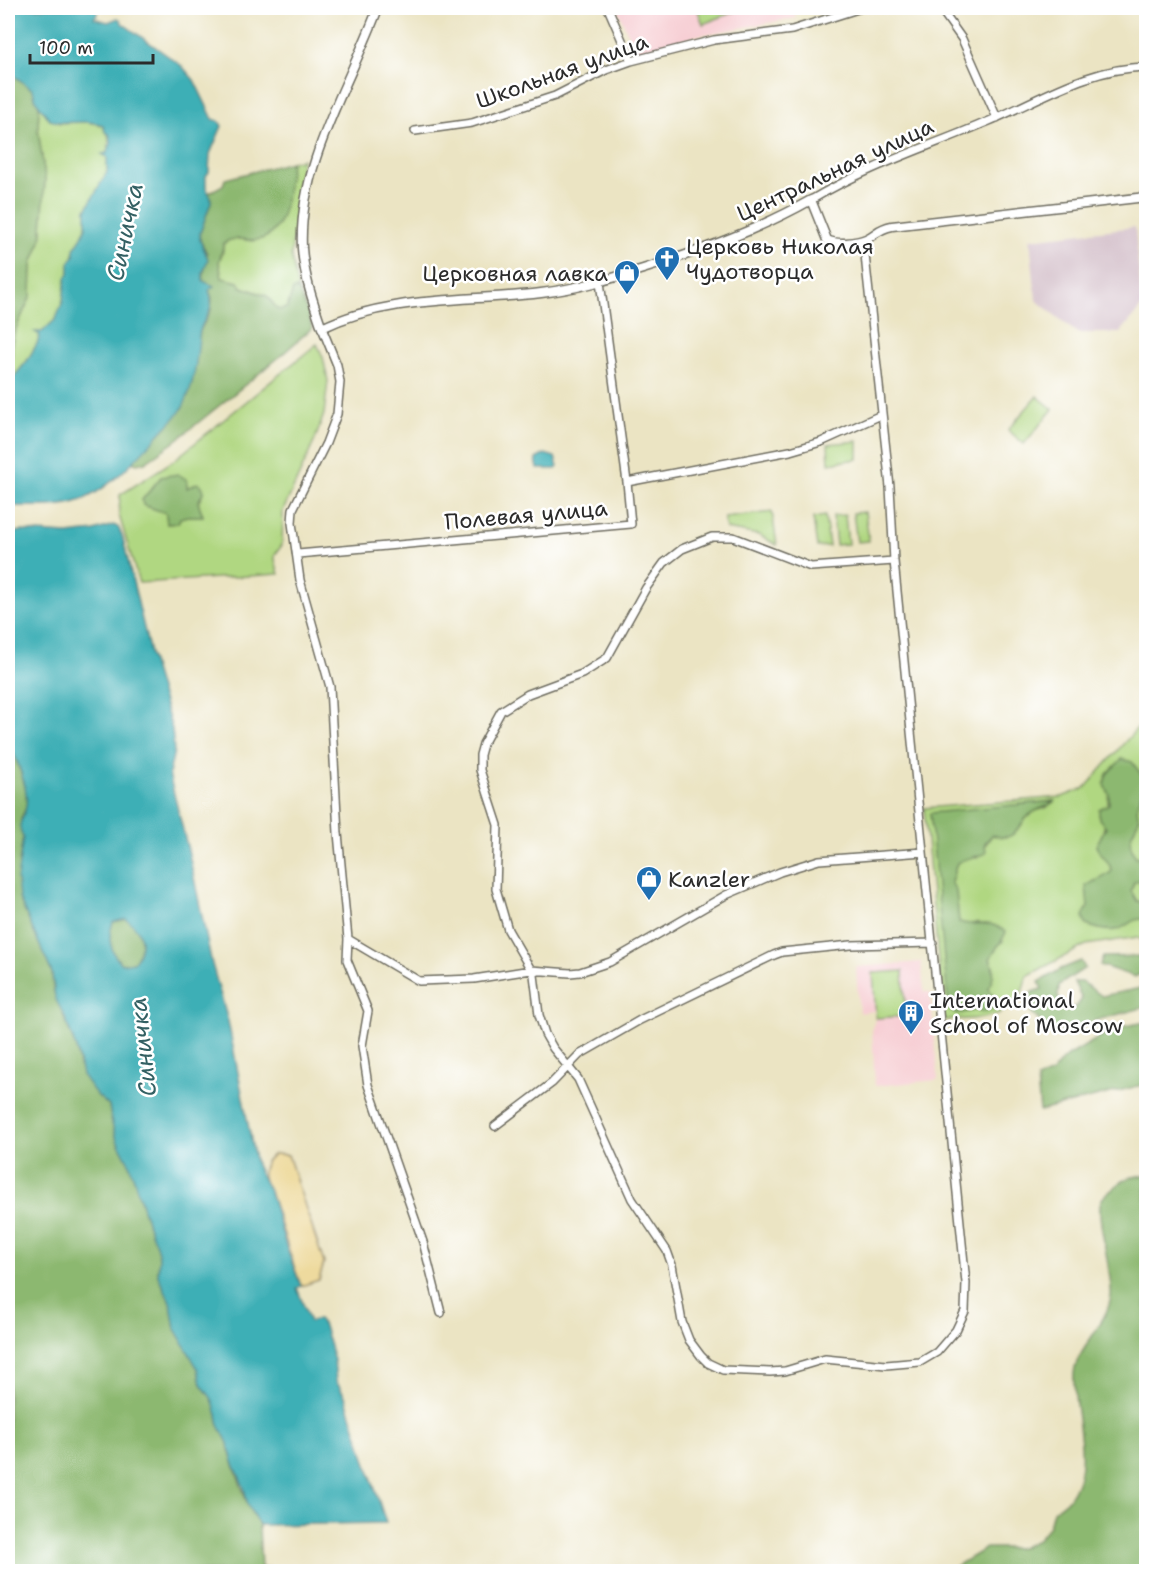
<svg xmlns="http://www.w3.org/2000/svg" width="1154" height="1579" font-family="'Shantell Sans',sans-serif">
<rect width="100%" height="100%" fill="#fff"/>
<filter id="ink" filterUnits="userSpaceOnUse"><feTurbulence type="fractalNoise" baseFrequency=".0167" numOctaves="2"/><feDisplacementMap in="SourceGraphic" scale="12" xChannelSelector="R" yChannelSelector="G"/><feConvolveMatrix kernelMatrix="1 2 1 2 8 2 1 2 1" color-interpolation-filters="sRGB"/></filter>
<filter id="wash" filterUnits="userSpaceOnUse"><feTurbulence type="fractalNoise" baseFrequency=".008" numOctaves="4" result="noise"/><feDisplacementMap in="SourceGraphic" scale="24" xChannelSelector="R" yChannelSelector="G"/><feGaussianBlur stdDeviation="1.35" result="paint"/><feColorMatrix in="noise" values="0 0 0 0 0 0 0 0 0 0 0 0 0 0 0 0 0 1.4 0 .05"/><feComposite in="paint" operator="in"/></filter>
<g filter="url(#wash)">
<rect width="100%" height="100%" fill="#ebe4c3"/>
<path fill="#f7cfd4" d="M617,8h175l4,10 -100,18 -60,17z
M921,962l3,30h6l8,88 -63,6 -3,-58 3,-8v-9l-16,2 -3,-46z"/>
<path fill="#d2bdc8" d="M1135,227l7,79 -22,27h-43l-41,-33 -6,-61z"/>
<path fill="#b0d781" stroke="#6e8156" stroke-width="1.5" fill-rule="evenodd" d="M697,8h36l1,4 -31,12z
M39,106l20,17 28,-1 16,3c8,10 6,16 4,28l-4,1 4,3v15l-21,38v17l-4,10 -8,12v7l-5,7v11l-3,4 -3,23 -7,18 -14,13h-5l3,3 -3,9 -10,17 -19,23v-21l4,-8v-12l3,-12 16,-36 1,-32 9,-22 1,-11 3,-52 -7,-48z
M302,159l-11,97 7,33 -5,1 -6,18 -9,2 -11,-14 -25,-9 -4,-5 -17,-4 -2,-16 4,-11v-8l10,-5 20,3 29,-25 9,-54z
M317,344l6,13 5,24 -4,33 -9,26 -32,71 -1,34 -7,10v5l4,14 -140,9 -20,-68 1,-20 53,-34zM161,477l41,20 -4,5 5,14h-16l-7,2 -2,5 -11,1 -1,-11 -23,-8 -1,-5z
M1037,396l16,13 -29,35 -16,-14z
M858,441v18l-29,4 -1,-19z
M772,512l5,33 -18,-10 -33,-6 -2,-11z
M865,512l4,29 -12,1 -4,-29z
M845,515l3,29 -12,1 -3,-29z
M825,516l4,30 -12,1 -4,-29z
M1146,722v133l-10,3 -6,-10v-11l5,-9 1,-19 9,-30 -23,-20c-21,24 -8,60 -26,87 6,10 13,14 16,25l-7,8 -11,2 23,49 17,-11h12v26l-8,-8 -52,8 -59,31c-2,7 -4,16 -8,22 -18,24 -49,21 -75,22l-20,-212 138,-11 23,-9 53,-61zM1054,801l-8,7 -11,3 -9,7 -6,9 -28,8 -15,23h-11l-9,4 -6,20 8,40 9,3 10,-3 25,19 -8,8 -5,10 4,10 -6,20 6,8 -7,15 -11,-2 -20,4 -26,-200z
M1146,876v27l-10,-2 -5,-10 3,-9 10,-3z
M903,971l3,45 -30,2 -3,-45z
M261,1568l140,3 -129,1z"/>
<path fill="#8cb86f" stroke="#5c724d" stroke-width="1.5" d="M8,71l25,19 3,11 3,5 -1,24 7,48 -3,52 -1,11 -9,22 -1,32 -16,36 -3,12v12l-4,8z
M291,162c-4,25 -3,76 -36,78 -14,1 -18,-5 -31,3l-5,19 3,16 16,4 4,5 25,9 11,14 9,-2 6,-18 5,-1 11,26 3,13 -35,31 -104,84 -28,19 -8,2 -6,-2 34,-34 30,-64 5,-33 11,-21 1,-12 -3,-8 4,-4 -10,-5 4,-28 -7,-13v-7l11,-31 -3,-9 15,-8 2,-6z
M178,474l9,6v8l10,-5 5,3 2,5 -6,11 5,14h-16l-7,2 -2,5 -11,1 -1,-11 -23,-8 -1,-5 19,-23z
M8,743l7,13 11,33 1,17 -6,12v15l2,4 -4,24v37l33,75 1,16 23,59 3,18 17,28 13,12 3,17 5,17 12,23 19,62 8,20 3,12 -1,18 13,29 4,25 23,40 3,15 11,15 5,16 2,10 9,18 1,7 19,56 11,19 2,43 11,3h-264z
M1122,759l10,3 13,17 -8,30 2,10c-7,16 -14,21 -3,38l10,-1v-25v45l-2,3 -10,3 -3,9 6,10 9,2v16c-18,-1 -17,9 -31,11 -9,2 -20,-2 -29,-5l-3,-9 5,-9 -2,-21c9,-6 18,-7 26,-15 -3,-11 -11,-15 -16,-25l10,-19 -7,-8v-10l10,-5v-10l-5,-10 3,-10z
M1055,801c-7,6 -13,6 -21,11 -19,10 -13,32 -42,23l-7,8 1,10c-10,5 -19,4 -29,10l-6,19 5,9 3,31c19,6 26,-5 47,10 -4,10 -11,17 -16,27 5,12 4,19 -2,30l6,8 2,10 -9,5 -11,-2 -20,4 -7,-4 -19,-197z
M127,919c16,12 19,26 7,43l-12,2c-12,-11 -15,-27 -9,-42z
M1146,956v15l-11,6 -35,-12 3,-8z
M1081,961l4,7 -26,17 -1,12 7,13 11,-3 6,-8 -8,-17h8l20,14 44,-9v20l-94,25 -20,-18 -6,-11 6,-11 10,-3 -3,-7 22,-13z
M1146,1022v62l-106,27 -3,-32 15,-6 11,-14 52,-31z
M1146,1175v396h-198l38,-23h35l16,-8 12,-14 4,-15c4,-4 11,-7 14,-11 29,-35 5,-86 7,-126 1,-22 34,-51 37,-78 2,-22 -16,-83 -10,-95 2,-5 9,-9 13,-13 12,-11 16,-11 32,-13z"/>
<path fill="#eeda9e" stroke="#8c8264" stroke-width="1.5" d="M275,1154l13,1 36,108 -5,17 -18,6c-11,-30 -19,-61 -30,-91 -3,-7 -9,-14 -8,-22 0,-8 4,-15 12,-19z"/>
<path fill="#3eafb6" stroke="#346d70" stroke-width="1.5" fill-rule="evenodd" d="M8,8h87l3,5 -4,5 14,4 10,-4 3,2 1,3 60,43 12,14 19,39 6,2 3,5 -12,28 -1,18 -3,4v11l5,11v4l-11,31v7l8,19 -5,14v8l11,5 -5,4c8,25 -9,27 -10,47 -2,23 -5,47 -15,68 -4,10 -13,16 -20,24 -23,24 -55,63 -88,73 -21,6 -46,4 -68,4v-122l19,-23 10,-17 3,-9 -5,-3h7l14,-13 7,-18 3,-23 3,-5v-10l5,-7v-7l8,-12 4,-10v-17l21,-38v-15l-5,-3 5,-1 4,-10 -2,-9 -4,-2 -2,-7c-18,-7 -35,1 -53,-5l-14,-19 -3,-11 -25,-19z
M545,454l10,3 3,10 -2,2h-18l-2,-10z
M113,525l5,2 4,8 31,131 19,63 2,22 -5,23 20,80 23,110 16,57 28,144 15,30 16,54 14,37 -4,2 13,34 8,-3 6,7 10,34 2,21 9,15 41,127 -127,2 -11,-19 -4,-18 -12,-29 -4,-16 -9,-18 -2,-10 -5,-16 -11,-15 -3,-15 -23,-40 -4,-25 -13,-29 1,-18 -3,-12 -8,-20 -19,-62 -12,-23 -5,-17 -3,-17 -13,-12 -14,-19 -6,-27 -11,-31 -10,-19 -3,-25 -33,-75 -2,-19 6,-42c-8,-16 2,-17 3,-31 3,-16 -9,-49 -18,-63v-210l14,-2 45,3 27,-3zM126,919c17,12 20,26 8,43l-12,2c-12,-11 -15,-27 -9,-42z"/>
</g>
<g filter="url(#ink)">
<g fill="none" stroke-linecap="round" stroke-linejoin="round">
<defs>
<path id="minor" d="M608,8l23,53
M940,8l22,31 35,79
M415,131l57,-8 83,-27 51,-26 25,-9 83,-21 78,-10 69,-22
M811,200c55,-33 117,-53 176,-78 53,-22 100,-54 159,-55
M868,239l-3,14 1,12 24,222 4,74 72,722 -1,28 -9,19 -19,22 -17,10 -34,3 -61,-6 -40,12 -15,1 -47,-2 -15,-7 -7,-7 -12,-16 -7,-18 -10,-57 -5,-14 -35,-52 -54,-120 -25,-31 -8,-14 -6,-19 -5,-40 -26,-45 -12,-41 2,-64 -18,-55v-15l3,-11 18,-33 27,-17 54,-20 25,-16 39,-70 18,-25 18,-14 30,-12h21l78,30 83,-6
M600,282l27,200
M322,328l15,37 3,17 -3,32 -11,29 -33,66 -1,14 8,57 30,107 8,146 10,106 -1,21 21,51 -6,35 6,39 55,157 18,71
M298,554l333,-30 -4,-42 163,-31 31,-9 60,-27
M348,939l71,42 55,-2 57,-9 39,3 10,-1 30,-10 116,-67 54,-23 39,-12 104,-8
M495,1126l57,-43 27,-28 61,-35 134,-65 8,-3 69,-7 82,-2"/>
<path id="tertiary" d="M378,8c-28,76 -80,156 -76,240 2,28 11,54 20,80 68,-33 146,-26 219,-35 35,-4 69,-14 102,-24 58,-18 115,-39 168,-69l16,40c9,5 30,3 39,-1 11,-5 11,-10 26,-13l254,-29"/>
</defs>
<use href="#minor" stroke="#6e6c60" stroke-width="10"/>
<use href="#tertiary" stroke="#6e6c60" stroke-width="11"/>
<use href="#minor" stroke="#fff" stroke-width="7"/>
<use href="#tertiary" stroke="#fff" stroke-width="8"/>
</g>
</g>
<defs>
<symbol id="church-pin" viewBox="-11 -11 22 30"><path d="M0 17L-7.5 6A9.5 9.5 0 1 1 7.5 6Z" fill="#1f6fb2" stroke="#fff"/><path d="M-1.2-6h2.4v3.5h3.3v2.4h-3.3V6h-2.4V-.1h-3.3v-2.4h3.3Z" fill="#fff"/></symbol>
<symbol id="shop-pin" viewBox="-11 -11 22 30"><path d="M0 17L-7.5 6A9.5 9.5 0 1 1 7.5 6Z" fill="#1f6fb2" stroke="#fff"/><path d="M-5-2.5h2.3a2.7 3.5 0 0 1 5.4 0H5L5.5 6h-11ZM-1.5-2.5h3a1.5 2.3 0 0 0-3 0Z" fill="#fff"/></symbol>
<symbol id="building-pin" viewBox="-11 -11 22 30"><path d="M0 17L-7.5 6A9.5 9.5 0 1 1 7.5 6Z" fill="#1f6fb2" stroke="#fff"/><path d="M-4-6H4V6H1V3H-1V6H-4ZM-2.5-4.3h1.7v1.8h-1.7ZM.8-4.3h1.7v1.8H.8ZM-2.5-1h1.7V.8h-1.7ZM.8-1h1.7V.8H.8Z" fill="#fff"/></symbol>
</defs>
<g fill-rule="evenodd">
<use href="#church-pin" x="652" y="244" width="30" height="40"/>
<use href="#shop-pin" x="612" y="258" width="30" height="40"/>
<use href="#shop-pin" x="634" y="864" width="30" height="40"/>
<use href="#building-pin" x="896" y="998" width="30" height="40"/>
</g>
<g text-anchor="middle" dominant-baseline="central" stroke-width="5" stroke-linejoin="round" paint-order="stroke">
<g font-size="22" fill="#2b2b2b" stroke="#fff">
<text transform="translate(562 71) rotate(-20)">Школьная улица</text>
<text transform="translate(835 170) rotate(-25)">Центральная улица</text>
<text transform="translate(526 515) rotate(-5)">Полевая улица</text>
</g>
<g font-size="22" fill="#2b2b2b" stroke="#fff" text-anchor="start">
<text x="686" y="246">Церковь Николая<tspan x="686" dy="25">Чудотворца</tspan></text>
<text x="608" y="273" text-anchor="end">Церковная лавка</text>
<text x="668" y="879">Kanzler</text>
<text x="930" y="1000">International<tspan x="930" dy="25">School of Moscow</tspan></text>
</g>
<g font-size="24" font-style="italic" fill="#336063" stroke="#fff">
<text transform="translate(125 232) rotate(-78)">Синичка</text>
<text transform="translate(143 1047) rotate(-96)">Синичка</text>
</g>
</g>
<rect width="1154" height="1579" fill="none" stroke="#fff" stroke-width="30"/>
<path d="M30 54v9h123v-9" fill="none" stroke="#2b2b2b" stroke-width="3"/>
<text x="39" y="54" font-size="18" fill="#2b2b2b" stroke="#ffffff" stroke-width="4.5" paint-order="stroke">100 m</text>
</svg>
